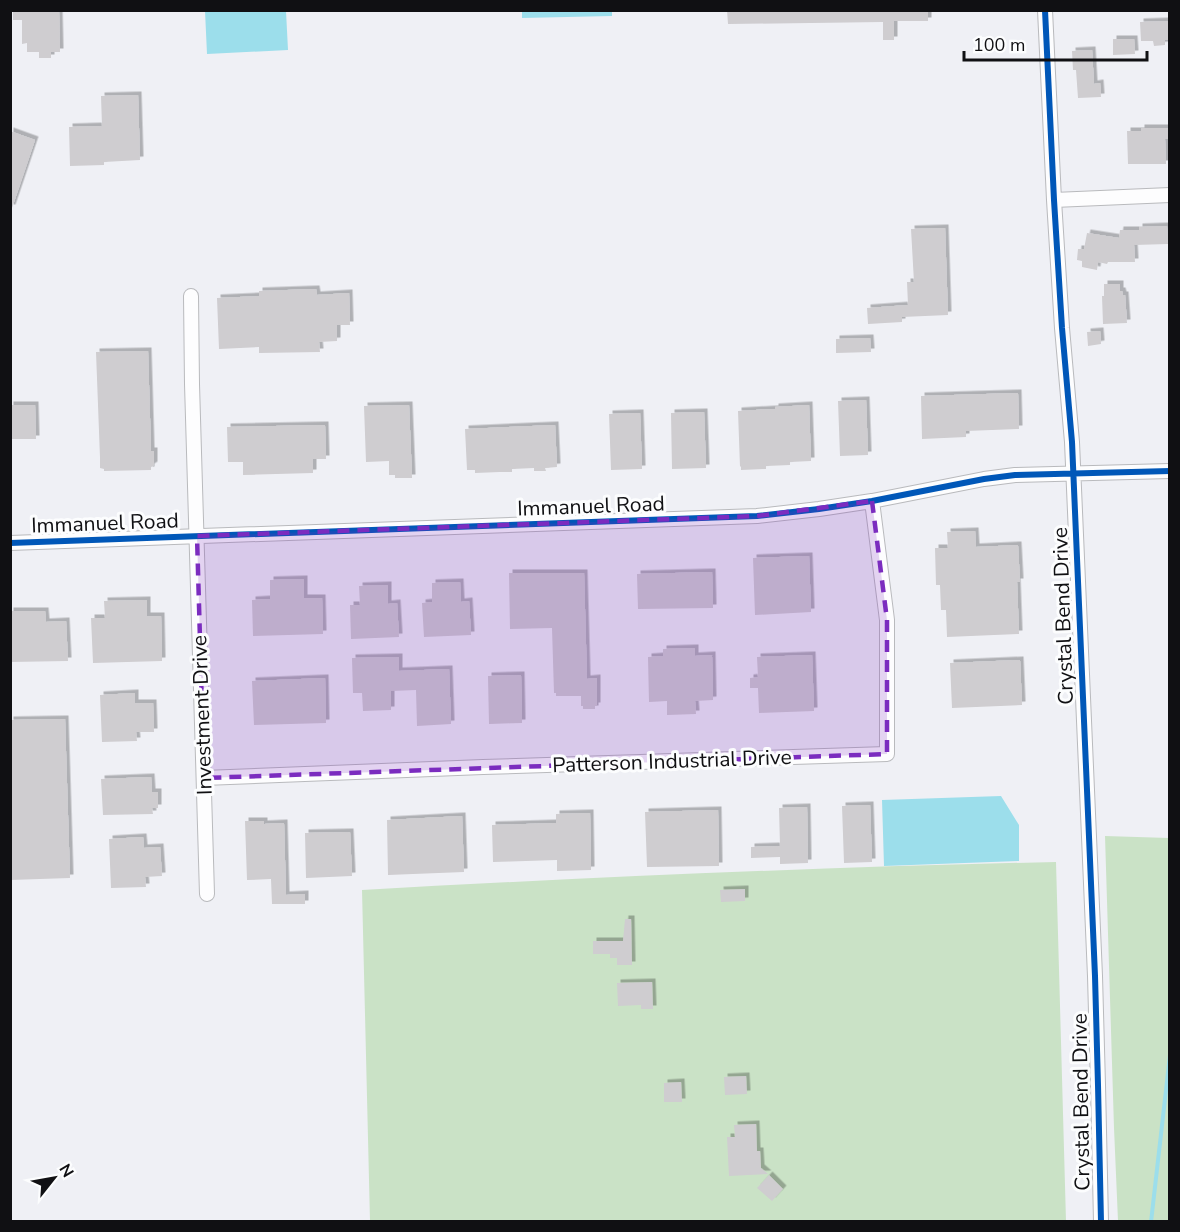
<svg xmlns="http://www.w3.org/2000/svg" width="1180" height="1232" font-family="'Nunito Sans',sans-serif">
<defs>
<filter id="shadow"><feDropShadow dx="3.5" dy="-3.5" stdDeviation="0" flood-color="#0004"/></filter>
</defs>
<rect width="100%" height="100%" fill="#eff0f5"/>
<path fill="#cae2c6" d="M1105,836l64,2v383h-51l-4,-93z
M1056,862l10,359h-696l-8,-331c231,-13 462,-23 694,-28z"/>
<path fill="#9cdeeb" d="M205,11h81l2,39 -81,4z
M522,11h90v5l-90,2z
M1001,796l18,29v36l-135,5 -2,-66z"/>
<g fill="none" stroke-linecap="round" stroke-linejoin="round">
<path stroke="#9cdeeb" stroke-width="4" d="M1151,1222l19,-167"/>
</g>
<path fill="#cfcdd0" filter="url(#shadow)" d="M13,10h46l1,42h-9v6h-12v-6h-12v-9l-5,1v-24h-9z
M727,10h201v11h-34v19h-11v-18l-155,2z
M1168,21l1,19h-4v5l-11,1 -1,-5h-12l-1,-19z
M1113,39h21l1,15 -22,1z
M1092,50l2,34 6,-1 1,14 -23,1 -2,-28h-3l-1,-19z
M138,95l2,65 -36,2v3l-34,1 -1,-39 33,-1 -1,-30z
M1141,128h28l1,11h-5l1,25h-38l-1,-33h14z
M10,131l25,9 -23,68h-2z
M1167,226l1,18 -34,1 1,17h-27l-1,2 -9,-2 -1,8 -15,-3v-6l-5,-1 1,-11h6l3,-16 32,5 1,-8h19v-3z
M945,228l3,87 -46,2v5l-34,2 -1,-16 41,-3 -1,-23h7l-3,-53z
M1104,284h16v7h2l1,4h2l2,28 -24,1 -1,-28h2z
M316,289l1,6 32,-2 1,32h-13v16l-18,1 1,10 -61,1v-6l-40,2 -2,-51 42,-2v-5z
M1100,331l1,13 -13,2 -1,-14z
M870,338l1,14 -35,1v-14z
M148,351l3,100h3v14l-3,2v3l-47,1v-2l-4,-1v-10l-4,-106z
M1018,393l1,36 -53,2v6l-44,2 -1,-43z
M866,400l2,55 -28,1 -2,-55z
M10,405h25l1,34h-26z
M409,405l3,73h-17v-3h-6v-14l-23,1 -2,-56z
M809,405l2,56 -21,1v3l-24,1v3l-25,1v-4l-1,1 -2,-56 37,-2v-2z
M704,412l2,56 -34,1 -1,-56z
M640,413l2,56 -31,1 -2,-56z
M325,425l1,34h-13v14l-70,2v-13h-15l-1,-35z
M555,425l2,42 -12,1 1,3h-12v-3l-22,1v3h-12l-25,1v-3h-8l-2,-41z
M975,531l1,16 42,-2 2,37h-3l2,52 -72,3 -1,-27h-5l-1,-25h-4l-1,-37h13l-1,-16z
M809,556l2,56 -56,3 -2,-57z
M712,572l1,36 -75,1 -1,-35z
M509,573h75l3,106 10,-1v28h-2v3h-12v-3h-2v-10h-25v-3h-2l-2,-65 -42,1z
M304,579v19h18l1,36 -70,2 -1,-36 18,-1v-19z
M460,582l1,20 8,-1 2,34 -47,2 -2,-34 10,-1v-19z
M388,585v19l9,-1 2,34 -48,2 -1,-34h10l-1,-19z
M147,600v16h14l1,45 -69,2 -2,-45h14l-1,-17z
M10,611h35l1,11 20,-1 2,40 -58,1z
M695,648v8l17,-1 1,45 -18,1 1,13 -29,1v-14l-18,1 -1,-45 15,-1v-7z
M812,655l2,56 -55,2 -1,-25h-8v-10l8,-1 -1,-20z
M399,657v14l50,-2 2,55 -34,2 -1,-36 -25,1v19l-28,1 -1,-18h-9l-1,-35z
M1020,660l2,45 -70,3 -2,-45z
M521,675l1,48 -33,1 -1,-48z
M325,678l1,45 -72,2 -2,-44z
M135,693v10h18l1,29h-18l1,9 -35,1 -2,-47z
M65,719l5,159 -60,2v-160z
M151,777l1,15h6v16h-6l1,6 -50,1 -2,-36z
M870,805l2,57 -28,1 -2,-57z
M807,807l1,56 -28,1v-7l-29,1v-11l29,-1 -1,-38z
M718,810l1,56 -72,1 -2,-55z
M590,813l1,57 -34,1v-11l-64,2 -1,-37 64,-2v-9z
M462,816l2,56 -76,3 -1,-55z
M245,821h19v3l20,-1 2,72 19,-1v10h-33l-1,-25 -24,1z
M350,832l2,44 -46,2 -1,-45z
M143,837l1,11 16,-1 2,29 -17,1 1,10 -35,1 -2,-49z
M745,889v12l-24,1 -1,-12z
M625,919h6l1,46h-15v-7h-7v-4h-17v-13h30z
M652,982l1,27h-12v-4l-23,1 -1,-23z
M746,1076l1,18 -22,1 -1,-18z
M681,1082l1,20h-18v-19z
M756,1124l1,27h3l1,17 7,6 -39,2 -2,-39h8l-1,-12z
M769,1175l14,14 -11,12 -15,-13z"/>
<g fill="none" stroke-linecap="round" stroke-linejoin="round">
<defs>
<path id="minor" d="M1045,10l9,190 8,128 10,114 23,534 3,109 3,137
M1054,200l116,-5
M191,296l1,88 15,510
M10,543l747,-27 62,-7 53,-8 112,-22 31,-4 155,-4
M204,778l279,-11 404,-13v-134l-15,-119"/>
</defs>
<use href="#minor" stroke="#b9babd" stroke-width="16"/>
<use href="#minor" stroke="#fdfdfe" stroke-width="14"/>
<defs>
<path id="cycleway" d="M1045,10l9,190 8,128 10,114 23,534 3,109 3,137
M10,543l747,-27 62,-7 53,-8 112,-22 31,-4 155,-4"/>
</defs>
<use href="#cycleway" stroke="#fcfdfe" stroke-width="10"/>
<use href="#cycleway" stroke="#0057b8" stroke-width="6"/>
</g>
<path fill="#7b2cbf" fill-opacity="0.2" stroke="#7b2cbf" stroke-width="4.5" stroke-dasharray="12 8" stroke-linejoin="round" d="M872,501l15,119v134l-683,24 -7,-242 560,-20z"/>
<g text-anchor="middle" dominant-baseline="central" stroke-width="6" stroke-linejoin="round" paint-order="stroke">
<g font-size="21" fill="#101013" stroke="#fcfdfe">
<text transform="translate(591 506) rotate(-2)">Immanuel Road</text>
<text transform="translate(105 523) rotate(-2)">Immanuel Road</text>
<text transform="translate(1063 616) rotate(-92)">Crystal Bend Drive</text>
<text transform="translate(202 715) rotate(-92)">Investment Drive</text>
<text transform="translate(672 761) rotate(-2)">Patterson Industrial Drive</text>
<text transform="translate(1081 1102) rotate(-91)">Crystal Bend Drive</text>
</g>
</g>
<rect width="1180" height="1232" fill="none" stroke="#101013" stroke-width="24"/>
<g transform="translate(54 1178) rotate(59)" stroke="#fcfdfe" stroke-width="4.5" paint-order="stroke">
<path d="M0-4.5L10 22L0 15L-10 22Z" fill="#101013"/>
<text y="-9" font-size="16" font-weight="bold" text-anchor="middle" fill="#101013">N</text>
</g>
<path d="M964 51v9h183v-9" fill="none" stroke="#101013" stroke-width="3"/>
<text x="973" y="51" font-size="18" fill="#101013" stroke="#fcfdfe" stroke-width="4.5" paint-order="stroke">100 m</text>
</svg>
